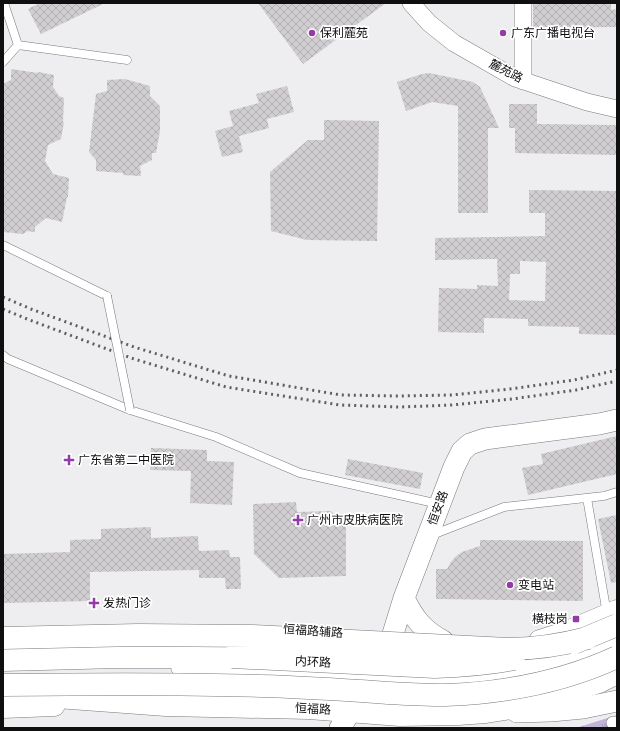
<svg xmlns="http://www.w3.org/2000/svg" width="620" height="731" font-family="'Source Serif 4','Noto Sans SC',serif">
<defs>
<pattern id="grass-tufts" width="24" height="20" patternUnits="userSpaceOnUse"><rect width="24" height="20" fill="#c3b3d9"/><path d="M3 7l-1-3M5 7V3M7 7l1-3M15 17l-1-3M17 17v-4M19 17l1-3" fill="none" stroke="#a699b9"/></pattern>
<pattern id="building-cross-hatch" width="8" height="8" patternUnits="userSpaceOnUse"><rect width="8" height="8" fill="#d0ced1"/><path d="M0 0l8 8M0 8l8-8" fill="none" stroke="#b2b0b2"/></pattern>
</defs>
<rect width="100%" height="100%" fill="#eeedf0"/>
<path fill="url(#grass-tufts)" d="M617,715v13h-41z"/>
<path fill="url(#building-cross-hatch)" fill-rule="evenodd" d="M40,3h65l-64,31 -13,-25z
M258,3h128l-83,61z
M533,3h78v7l6,-1v18l-84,1z
M11,69l27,4v-1l16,3 -1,12 6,9 5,2 -1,24h1l-3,17 -13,6 -3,16 8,13 16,4 -1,19h-1l-5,25 -16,-4 -11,9v5l-8,-1 -4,3 -20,-2v-148l8,-4z
M429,73l44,9 7,5 19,41h-11v85h-30v-107l-26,-4 -26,9 -9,-29 25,-8z
M125,79l25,7v10l10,10v25l-4,22h-4v7l-12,6 1,10 -18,-1v-2l-27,-2v-11l-7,-8 7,-58 11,-3v-11z
M287,86l7,26 -27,7 2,9 -30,8 4,16 -21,5 -7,-26 18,-5 -4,-15 30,-8 -3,-9z
M509,104h28v20l80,1v30l-102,-2v-25h-6z
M324,120l55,1 -2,120 -70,-1 -36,-9 -1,-59 38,-32h16z
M529,190l88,1v144l-38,-1v-7l-51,-1v-7l-44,-1v15l-46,-1 1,-44 38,1v-4l21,1 -1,-27 -62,1v-22l110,-2v-23h-16zM520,261l26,1 -1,39 -36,-1 1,-26h10z
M617,436v38l-89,21 -6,-27 21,-4 -2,-10z
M151,448l56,2v11l27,1 -2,43 -42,-2 1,-32 -41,-1z
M348,459l75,14 -3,16 -75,-14z
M296,502l1,10 34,-1 15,15v50l-67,2 -25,-24 -1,-50z
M617,515v67l-6,1 -13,-64z
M151,527v11l47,-2 1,15 30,-1 1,7h10l1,32h-15l-1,-11h-26v-8l-109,2v29l-87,2v-49l67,-2v-12l31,-1v-10z
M480,540l103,1v60l-147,-2v-30h11l4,-7 5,-6 6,-4 18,-6z"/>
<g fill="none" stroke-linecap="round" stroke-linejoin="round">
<defs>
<path id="service" d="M4,3l14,42
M18,45l109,15
M3,62l15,-17
M3,245l104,51
M3,355l5,4 122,51 86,27 84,36 139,31
M587,498l20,116
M432,535l72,-28 100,-11 13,-4"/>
<path id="pedestrian" d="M613,723h4"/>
<path id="minor" d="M411,3l18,20 25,20 61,35 72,24 30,7
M523,3v78"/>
<path id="tertiary" d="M404,598c10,21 19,32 39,43
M382,659l10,-22 12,-39 50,-131 8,-16 8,-7 15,-5 114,-15 18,-4
M517,712l34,-1 32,-3 34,-7
M340,728l19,-30"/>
<path id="secondary" d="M540,641l25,-8 52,-22
M3,707l51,-2"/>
<path id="primary" d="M182,667l131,5 59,5 83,2 21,-1 24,-2 49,-10 30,-8 30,-12 8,-3
M16,694l150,11 143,3 91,7 58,-1 28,-2 38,-6 25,-7 52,-18 16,-8"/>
<path id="trunk" d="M3,660l116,-3h113"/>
</defs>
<use href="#service" stroke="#7a797c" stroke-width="9"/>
<use href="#pedestrian" stroke="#7a797c" stroke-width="14"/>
<use href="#minor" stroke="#7a797c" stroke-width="18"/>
<use href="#tertiary" stroke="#7a797c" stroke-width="22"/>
<use href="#secondary" stroke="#7a797c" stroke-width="23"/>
<use href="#primary" stroke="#7a797c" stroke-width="23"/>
<use href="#trunk" stroke="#7a797c" stroke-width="23"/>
<use href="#service" stroke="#fff" stroke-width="8"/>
<use href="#pedestrian" stroke="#fff" stroke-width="13"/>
<use href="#minor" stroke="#fff" stroke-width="17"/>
<use href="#tertiary" stroke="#fff" stroke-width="21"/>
<use href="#secondary" stroke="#fff" stroke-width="22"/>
<use href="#primary" stroke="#fff" stroke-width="22"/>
<use href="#trunk" stroke="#fff" stroke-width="22"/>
<path stroke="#5f5e60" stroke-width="3" stroke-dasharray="2 4" stroke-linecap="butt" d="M3,297l28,12 103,38 95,29 112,19 58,1 53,-1 58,-6 64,-9 43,-10
M3,309l24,10 104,39 95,29 114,18 59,2 53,-2 60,-6 64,-9 41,-9"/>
<defs>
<path id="service-bridge" d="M107,296l23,114"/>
<path id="trunk-bridge" d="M3,638l135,-3 114,1 256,13c27,0 53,-4 80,-11
M574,643l43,-18
M232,657l203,10c26,-1 53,-3 79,-8
M3,685c86,-1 172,-2 258,1 43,1 85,4 128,7 18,1 37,2 56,2 59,-2 118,-13 172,-38"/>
</defs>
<use href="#service-bridge" stroke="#7a797c" stroke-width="9" stroke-linecap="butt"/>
<use href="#trunk-bridge" stroke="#7a797c" stroke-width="23" stroke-linecap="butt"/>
<use href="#service-bridge" stroke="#fff" stroke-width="8"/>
<use href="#trunk-bridge" stroke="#fff" stroke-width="22"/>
</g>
<g fill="#933ba7" stroke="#fff" stroke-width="1.5">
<circle cx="312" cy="33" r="4"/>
<circle cx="503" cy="33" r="4"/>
<path d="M67 454h4v4h4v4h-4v4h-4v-4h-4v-4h4z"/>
<path d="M296 514h4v4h4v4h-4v4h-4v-4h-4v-4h4z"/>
<circle cx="510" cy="585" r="4"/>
<path d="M92 597h4v4h4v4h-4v4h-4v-4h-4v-4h4z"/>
<rect x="572" y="615" width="8" height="8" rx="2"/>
</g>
<g text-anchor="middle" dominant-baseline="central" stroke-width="3.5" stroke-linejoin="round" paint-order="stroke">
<g font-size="12" fill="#100f10" stroke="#fff" text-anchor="start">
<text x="320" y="33">保利麓苑</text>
<text x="511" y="33">广东广播电视台</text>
<text x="78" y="460">广东省第二中医院</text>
<text x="307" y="520">广州市皮肤病医院</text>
<text x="518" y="585">变电站</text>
<text x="103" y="603">发热门诊</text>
<text x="568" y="619" text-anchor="end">横枝岗</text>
</g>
<g font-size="12" fill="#100f10" stroke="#fff">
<text transform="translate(506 71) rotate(27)">麓苑路</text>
<text transform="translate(438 508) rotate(-70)">恒安路</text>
<text transform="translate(313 631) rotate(4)">恒福路辅路</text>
<text transform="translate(313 662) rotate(3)">内环路</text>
<text transform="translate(313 709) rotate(3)">恒福路</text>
</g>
</g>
<rect width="620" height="731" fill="none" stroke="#100f10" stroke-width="8"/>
</svg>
